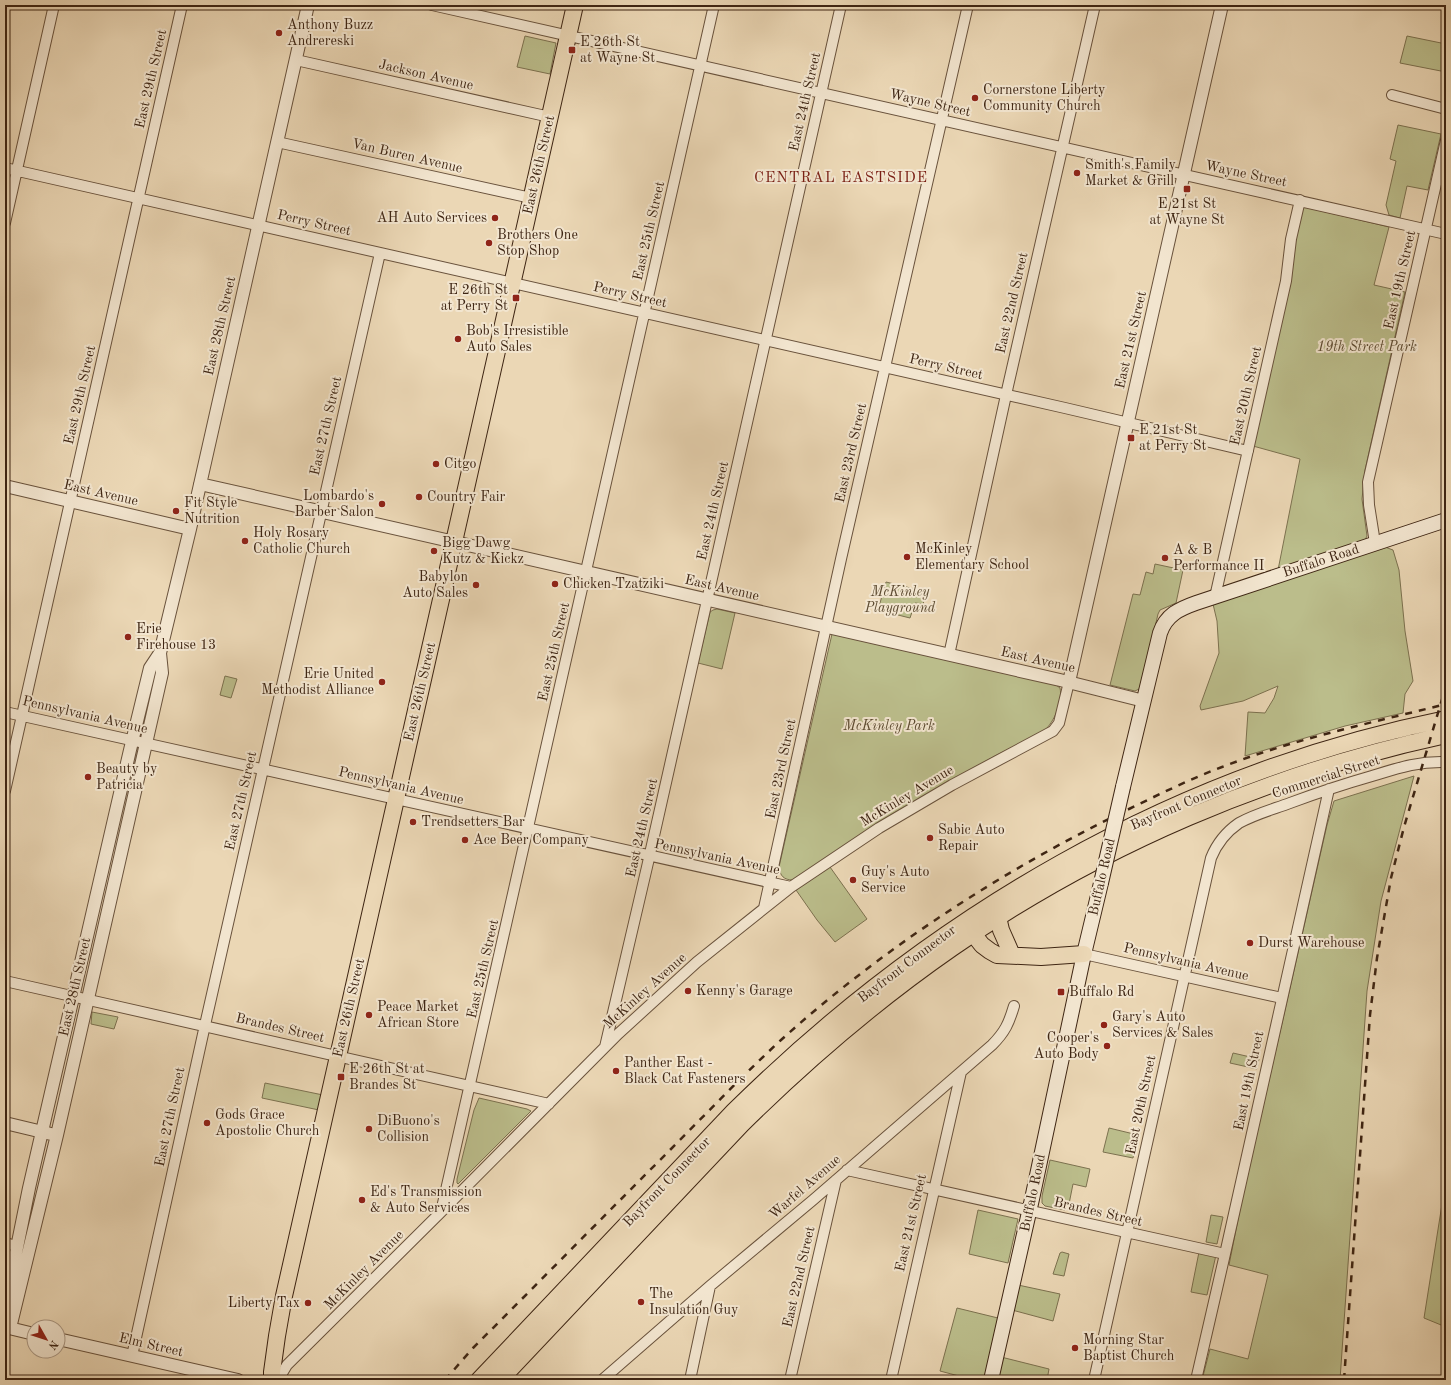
<svg xmlns="http://www.w3.org/2000/svg" width="1451" height="1385" font-family="'Old Standard TT',serif">
<rect width="100%" height="100%" fill="#ebd7b5"/>
<filter id="stains"><feTurbulence type="fractalNoise" baseFrequency=".005" numOctaves="4"/><feColorMatrix values="0 0 0 0 .2 0 0 0 0 .09 0 0 0 0 .02 0 0 0 .5 -.17"/></filter>
<radialGradient id="worn" r=".72"><stop offset=".6" stop-color="#630" stop-opacity="0"/><stop offset="1" stop-color="#630" stop-opacity=".3"/></radialGradient>
<path fill="#bbbd8b" stroke="#7c714f" d="M525,36l31,7 -6,31 -33,-7z
M1407,36l39,8v28l-46,-9z
M1398,125l43,9 -13,56 -21,-4 -7,32 -11,-3 -3,-10 10,-44 -6,-2z
M1305,207l84,20 -15,58 31,7 -40,178 -3,29 5,37 -2,4 -87,30 22,-111 -47,-13 35,-152 5,-47 10,-39z
M1385,547l8,3 6,20 6,61 8,50 -8,13 -2,19 -58,13 -100,30 3,-44 17,1 9,-15 4,-12 -35,15 -42,9 -1,-4 19,-53 -2,-32 -4,-17z
M1155,564l28,6 -7,33 -16,7 -2,4 -17,74 -6,3 -25,-6 23,-91 7,1 6,-23 7,2z
M886,582l41,10 -4,12 -8,-1 -5,15 -32,-8z
M717,609l18,4 -13,56 -24,-6 12,-51 3,-2z
M832,634l224,51 4,3c3,14 -6,34 -16,43l-49,25 -70,39 -55,33 -77,52c-9,0 -13,-4 -14,-13z
M225,676l12,3 -6,19 -11,-3z
M1414,776l-33,125 -14,90 -27,389h-138l8,-31 38,10 20,-84 -39,-10 13,-66 85,-374 7,-24z
M830,867l37,52 -32,23 -18,-22 -21,-30z
M92,1012l26,5 -4,12 -23,-5z
M1233,1053l26,6 -2,10 -27,-6z
M265,1083l58,12 -4,15 -57,-12z
M479,1098l48,11 4,2 -73,73 -1,-1v-4l17,-69z
M1109,1128l29,7 -5,23 -30,-6z
M1050,1160l40,9 -4,18 -13,-3 -4,20h-3l-1,6 -20,-4 -3,-3v-7z
M1446,1179v148l-22,-9z
M978,1210l40,9 -10,44 -39,-9z
M1211,1215l12,2 -6,27 -11,-2z
M1062,1252l7,2 -5,22 -11,-2 7,-21z
M1199,1252l17,3 -9,40 -16,-3z
M1018,1285l42,9 -7,27 -41,-11z
M957,1308l41,10 -14,62h-10l-34,-9z
M1001,1357l48,12 -2,11h-51z"/>
<g fill="none" stroke-linecap="round" stroke-linejoin="round">
<defs>
<path id="minor" d="M432,5l1014,229
M296,60l254,57
M1392,95l54,14
M277,142l254,56
M5,168l1060,240 183,43
M5,223l49,-218
M1375,543l-6,-38 -1,-23 78,-342
M1215,597l71,-316 5,-42 9,-39
M949,655l59,-269 87,-381
M5,712l786,175
M5,791l177,-786
M764,908l77,-349 127,-554
M1084,954l198,44
M5,981l544,123
M605,1047l42,-180 194,-862
M847,1170l378,84
M441,1212l273,-1207
M5,1243l12,3
M132,1356l73,-331 175,-772
M278,1380l9,-15 154,-153 177,-178 79,-72 94,-75 88,-59 73,-43 101,-54 6,-8 10,-41
M602,1380l108,-94 103,-86 179,-155c13,-13 17,-22 22,-39
M690,1380l20,-94
M790,1380l46,-200
M891,1380l70,-308
M1094,1380l117,-522c6,-15 15,-26 28,-35 16,-9 35,-14 51,-20 27,-10 54,-19 82,-27 26,-8 46,-15 74,-14
M1196,1380l29,-126 104,-465"/>
<path id="tertiary" d="M200,484l860,196 84,21
M5,486l185,43
M1069,682l153,-677
M5,1123l46,11
M5,1307l24,-119 101,-438 20,-82 10,-15
M5,1327l29,7
M10,1328l47,-193 105,-462 -2,-20 30,-124 118,-524
M58,1339l180,41"/>
<path id="secondary" d="M1123,787l37,-154c6,-18 19,-24 36,-30l250,-83
M991,1380l41,-181 52,-245 17,-71"/>
<path id="primary" d="M272,1380v-8l5,-36 7,-40 291,-1291"/>
<path id="trunk" d="M998,917l3,13 11,25
M967,926l15,19 8,6 7,4 44,2 43,-3
M479,1380l254,-268c197,-195 440,-338 713,-393
M500,1380l242,-256c65,-64 135,-124 210,-176 148,-103 318,-175 494,-213"/>
</defs>
<use href="#minor" stroke="#69523c" stroke-width="12"/>
<use href="#tertiary" stroke="#69523c" stroke-width="14"/>
<use href="#secondary" stroke="#3e2513" stroke-width="16"/>
<use href="#primary" stroke="#3e2513" stroke-width="18"/>
<use href="#trunk" stroke="#3e2513" stroke-width="18"/>
<use href="#minor" stroke="#f2e5cf" stroke-width="10"/>
<use href="#tertiary" stroke="#f2e5cf" stroke-width="12"/>
<use href="#secondary" stroke="#f2e5cf" stroke-width="14"/>
<use href="#primary" stroke="#ebd7b5" stroke-width="16"/>
<use href="#trunk" stroke="#ebd7b5" stroke-width="16"/>
<path stroke="#3e2513" stroke-width="2.5" stroke-dasharray="7 7" stroke-linecap="butt" d="M445,1380l28,-32c65,-65 129,-130 194,-195 38,-38 75,-77 114,-113 103,-93 224,-171 348,-231 31,-15 61,-30 93,-42 72,-28 149,-44 224,-63
M1344,1380l26,-365 7,-57 14,-80 13,-51 42,-141"/>
<defs>
<path id="secondary-bridge" d="M1101,883l22,-96"/>
</defs>
<use href="#secondary-bridge" stroke="#3e2513" stroke-width="16" stroke-linecap="butt"/>
<use href="#secondary-bridge" stroke="#f2e5cf" stroke-width="14"/>
</g>
<g fill="#8f2418" stroke="#f2e5cf" stroke-width="1.5">
<circle cx="279" cy="33" r="4"/>
<rect x="568" y="46" width="8" height="8" rx="2"/>
<circle cx="975" cy="98" r="4"/>
<circle cx="1077" cy="173" r="4"/>
<rect x="1183" y="185" width="8" height="8" rx="2"/>
<circle cx="495" cy="218" r="4"/>
<circle cx="489" cy="243" r="4"/>
<rect x="512" y="294" width="8" height="8" rx="2"/>
<circle cx="458" cy="339" r="4"/>
<rect x="1127" y="434" width="8" height="8" rx="2"/>
<circle cx="436" cy="464" r="4"/>
<circle cx="419" cy="497" r="4"/>
<circle cx="382" cy="504" r="4"/>
<circle cx="176" cy="511" r="4"/>
<circle cx="245" cy="541" r="4"/>
<circle cx="434" cy="551" r="4"/>
<circle cx="907" cy="557" r="4"/>
<circle cx="1165" cy="558" r="4"/>
<circle cx="555" cy="584" r="4"/>
<circle cx="476" cy="585" r="4"/>
<circle cx="128" cy="637" r="4"/>
<circle cx="382" cy="682" r="4"/>
<circle cx="88" cy="777" r="4"/>
<circle cx="413" cy="822" r="4"/>
<circle cx="930" cy="838" r="4"/>
<circle cx="465" cy="840" r="4"/>
<circle cx="853" cy="880" r="4"/>
<circle cx="1250" cy="943" r="4"/>
<circle cx="688" cy="991" r="4"/>
<rect x="1057" y="988" width="8" height="8" rx="2"/>
<circle cx="369" cy="1015" r="4"/>
<circle cx="1104" cy="1025" r="4"/>
<circle cx="1107" cy="1046" r="4"/>
<circle cx="616" cy="1071" r="4"/>
<rect x="337" y="1073" width="8" height="8" rx="2"/>
<circle cx="207" cy="1123" r="4"/>
<circle cx="369" cy="1129" r="4"/>
<circle cx="362" cy="1200" r="4"/>
<circle cx="641" cy="1302" r="4"/>
<circle cx="308" cy="1303" r="4"/>
<circle cx="1075" cy="1348" r="4"/>
</g>
<g text-anchor="middle" dominant-baseline="central" stroke-width="4" stroke-linejoin="round" paint-order="stroke">
<g font-size="14" fill="#3e2513" stroke="#f2e5cf" text-anchor="start">
<text x="287" y="25">Anthony Buzz<tspan x="287" dy="16">Andrereski</tspan></text>
<text x="580" y="42">E 26th St<tspan x="580" dy="16">at Wayne St</tspan></text>
<text x="983" y="90">Cornerstone Liberty<tspan x="983" dy="16">Community Church</tspan></text>
<text x="1085" y="165">Smith's Family<tspan x="1085" dy="16">Market &amp; Grill</tspan></text>
<text x="1187" y="204" text-anchor="middle">E 21st St<tspan x="1187" dy="16">at Wayne St</tspan></text>
<text x="487" y="218" text-anchor="end">AH Auto Services</text>
<text x="497" y="235">Brothers One<tspan x="497" dy="16">Stop Shop</tspan></text>
<text x="508" y="290" text-anchor="end">E 26th St<tspan x="508" dy="16">at Perry St</tspan></text>
<text x="466" y="331">Bob's Irresistible<tspan x="466" dy="16">Auto Sales</tspan></text>
<text x="1139" y="430">E 21st St<tspan x="1139" dy="16">at Perry St</tspan></text>
<text x="444" y="464">Citgo</text>
<text x="374" y="496" text-anchor="end">Lombardo's<tspan x="374" dy="16">Barber Salon</tspan></text>
<text x="427" y="497">Country Fair</text>
<text x="184" y="503">Fit Style<tspan x="184" dy="16">Nutrition</tspan></text>
<text x="253" y="533">Holy Rosary<tspan x="253" dy="16">Catholic Church</tspan></text>
<text x="442" y="543">Bigg Dawg<tspan x="442" dy="16">Kutz &amp; Kickz</tspan></text>
<text x="915" y="549">McKinley<tspan x="915" dy="16">Elementary School</tspan></text>
<text x="1173" y="550">A &amp; B<tspan x="1173" dy="16">Performance II</tspan></text>
<text x="468" y="577" text-anchor="end">Babylon<tspan x="468" dy="16">Auto Sales</tspan></text>
<text x="563" y="584">Chicken Tzatziki</text>
<text x="136" y="629">Erie<tspan x="136" dy="16">Firehouse 13</tspan></text>
<text x="374" y="674" text-anchor="end">Erie United<tspan x="374" dy="16">Methodist Alliance</tspan></text>
<text x="96" y="769">Beauty by<tspan x="96" dy="16">Patricia</tspan></text>
<text x="421" y="822">Trendsetters Bar</text>
<text x="938" y="830">Sabic Auto<tspan x="938" dy="16">Repair</tspan></text>
<text x="473" y="840">Ace Beer Company</text>
<text x="861" y="872">Guy's Auto<tspan x="861" dy="16">Service</tspan></text>
<text x="1258" y="943">Durst Warehouse</text>
<text x="696" y="991">Kenny's Garage</text>
<text x="1069" y="992">Buffalo Rd</text>
<text x="377" y="1007">Peace Market<tspan x="377" dy="16">African Store</tspan></text>
<text x="1112" y="1017">Gary's Auto<tspan x="1112" dy="16">Services &amp; Sales</tspan></text>
<text x="1099" y="1038" text-anchor="end">Cooper's<tspan x="1099" dy="16">Auto Body</tspan></text>
<text x="624" y="1063">Panther East -<tspan x="624" dy="16">Black Cat Fasteners</tspan></text>
<text x="349" y="1069">E 26th St at<tspan x="349" dy="16">Brandes St</tspan></text>
<text x="215" y="1115">Gods Grace<tspan x="215" dy="16">Apostolic Church</tspan></text>
<text x="377" y="1121">DiBuono's<tspan x="377" dy="16">Collision</tspan></text>
<text x="370" y="1192">Ed's Transmission<tspan x="370" dy="16">&amp; Auto Services</tspan></text>
<text x="649" y="1294">The<tspan x="649" dy="16">Insulation Guy</tspan></text>
<text x="300" y="1303" text-anchor="end">Liberty Tax</text>
<text x="1083" y="1340">Morning Star<tspan x="1083" dy="16">Baptist Church</tspan></text>
</g>
<g font-size="14" fill="#3e2513" stroke="#f2e5cf">
<text transform="translate(426 75) rotate(13)">Jackson Avenue</text>
<text transform="translate(151 79) rotate(-77)">East 29th Street</text>
<text transform="translate(805 102) rotate(-77)">East 24th Street</text>
<text transform="translate(930 103) rotate(13)">Wayne Street</text>
<text transform="translate(407 156) rotate(13)">Van Buren Avenue</text>
<text transform="translate(539 165) rotate(-77)">East 26th Street</text>
<text transform="translate(1246 174) rotate(12)">Wayne Street</text>
<text transform="translate(314 223) rotate(13)">Perry Street</text>
<text transform="translate(649 231) rotate(-77)">East 25th Street</text>
<text transform="translate(1400 280) rotate(-77)">East 19th Street</text>
<text transform="translate(630 295) rotate(13)">Perry Street</text>
<text transform="translate(1012 303) rotate(-77)">East 22nd Street</text>
<text transform="translate(220 326) rotate(-77)">East 28th Street</text>
<text transform="translate(1131 340) rotate(-77)">East 21st Street</text>
<text transform="translate(946 367) rotate(13)">Perry Street</text>
<text transform="translate(80 395) rotate(-77)">East 29th Street</text>
<text transform="translate(1246 396) rotate(-77)">East 20th Street</text>
<text transform="translate(326 426) rotate(-77)">East 27th Street</text>
<text transform="translate(851 453) rotate(-77)">East 23rd Street</text>
<text transform="translate(101 493) rotate(13)">East Avenue</text>
<text transform="translate(713 511) rotate(-77)">East 24th Street</text>
<text transform="translate(1321 561) rotate(-18)">Buffalo Road</text>
<text transform="translate(722 588) rotate(13)">East Avenue</text>
<text transform="translate(554 652) rotate(-77)">East 25th Street</text>
<text transform="translate(1038 660) rotate(13)">East Avenue</text>
<text transform="translate(420 692) rotate(-77)">East 26th Street</text>
<text transform="translate(85 715) rotate(13)">Pennsylvania Avenue</text>
<text transform="translate(781 769) rotate(-78)">East 23rd Street</text>
<text transform="translate(1326 777) rotate(-18)">Commercial Street</text>
<text transform="translate(401 786) rotate(13)">Pennsylvania Avenue</text>
<text transform="translate(907 796) rotate(-31)">McKinley Avenue</text>
<text transform="translate(241 801) rotate(-77)">East 27th Street</text>
<text transform="translate(1186 803) rotate(-23)">Bayfront Connector</text>
<text transform="translate(642 828) rotate(-77)">East 24th Street</text>
<text transform="translate(717 857) rotate(12)">Pennsylvania Avenue</text>
<text transform="translate(1102 877) rotate(-77)">Buffalo Road</text>
<text transform="translate(1186 962) rotate(13)">Pennsylvania Avenue</text>
<text transform="translate(907 964) rotate(-37)">Bayfront Connector</text>
<text transform="translate(483 969) rotate(-77)">East 25th Street</text>
<text transform="translate(75 987) rotate(-77)">East 28th Street</text>
<text transform="translate(645 991) rotate(-42)">McKinley Avenue</text>
<text transform="translate(349 1008) rotate(-77)">East 26th Street</text>
<text transform="translate(280 1028) rotate(13)">Brandes Street</text>
<text transform="translate(1249 1081) rotate(-78)">East 19th Street</text>
<text transform="translate(1141 1105) rotate(-78)">East 20th Street</text>
<text transform="translate(170 1117) rotate(-78)">East 27th Street</text>
<text transform="translate(667 1182) rotate(-46)">Bayfront Connector</text>
<text transform="translate(805 1187) rotate(-41)">Warfel Avenue</text>
<text transform="translate(1033 1193) rotate(-78)">Buffalo Road</text>
<text transform="translate(1098 1212) rotate(13)">Brandes Street</text>
<text transform="translate(911 1223) rotate(-77)">East 21st Street</text>
<text transform="translate(364 1270) rotate(-45)">McKinley Avenue</text>
<text transform="translate(799 1277) rotate(-77)">East 22nd Street</text>
<text transform="translate(151 1345) rotate(13)">Elm Street</text>
</g>
<g font-size="14" font-style="italic" fill="#5d4b31" stroke="#f2e5cf">
<text x="1367" y="347">19th Street Park</text>
<text x="900" y="592">McKinley<tspan x="900" dy="16">Playground</tspan></text>
<text x="889" y="726">McKinley Park</text>
</g>
<g font-size="15" letter-spacing="1" fill="#7a1f14" stroke="#f2e5cf">
<text x="841" y="178">CENTRAL EASTSIDE</text>
</g>
</g>
<rect width="1451" height="1385" fill="none" stroke="#ebd7b5" stroke-width="20"/>
<rect x="6" y="6" width="1439" height="1373" fill="none" stroke="#3e2513" stroke-width="2"/>
<rect x="10" y="10" width="1431" height="1365" fill="none" stroke="#3e2513"/>
<g transform="translate(46 1339) rotate(129)"><circle r="19" fill="#f2e5cf" stroke="#aa9884"/>
<path d="M0-3L7 15L0 10L-7 15Z" fill="#8f2418"/>
<text y="-6" font-size="11" font-weight="bold" text-anchor="middle" fill="#3e2513">N</text>
</g>
<rect width="100%" height="100%" filter="url(#stains)"/>
<rect width="100%" height="100%" fill="url(#worn)"/>
</svg>
